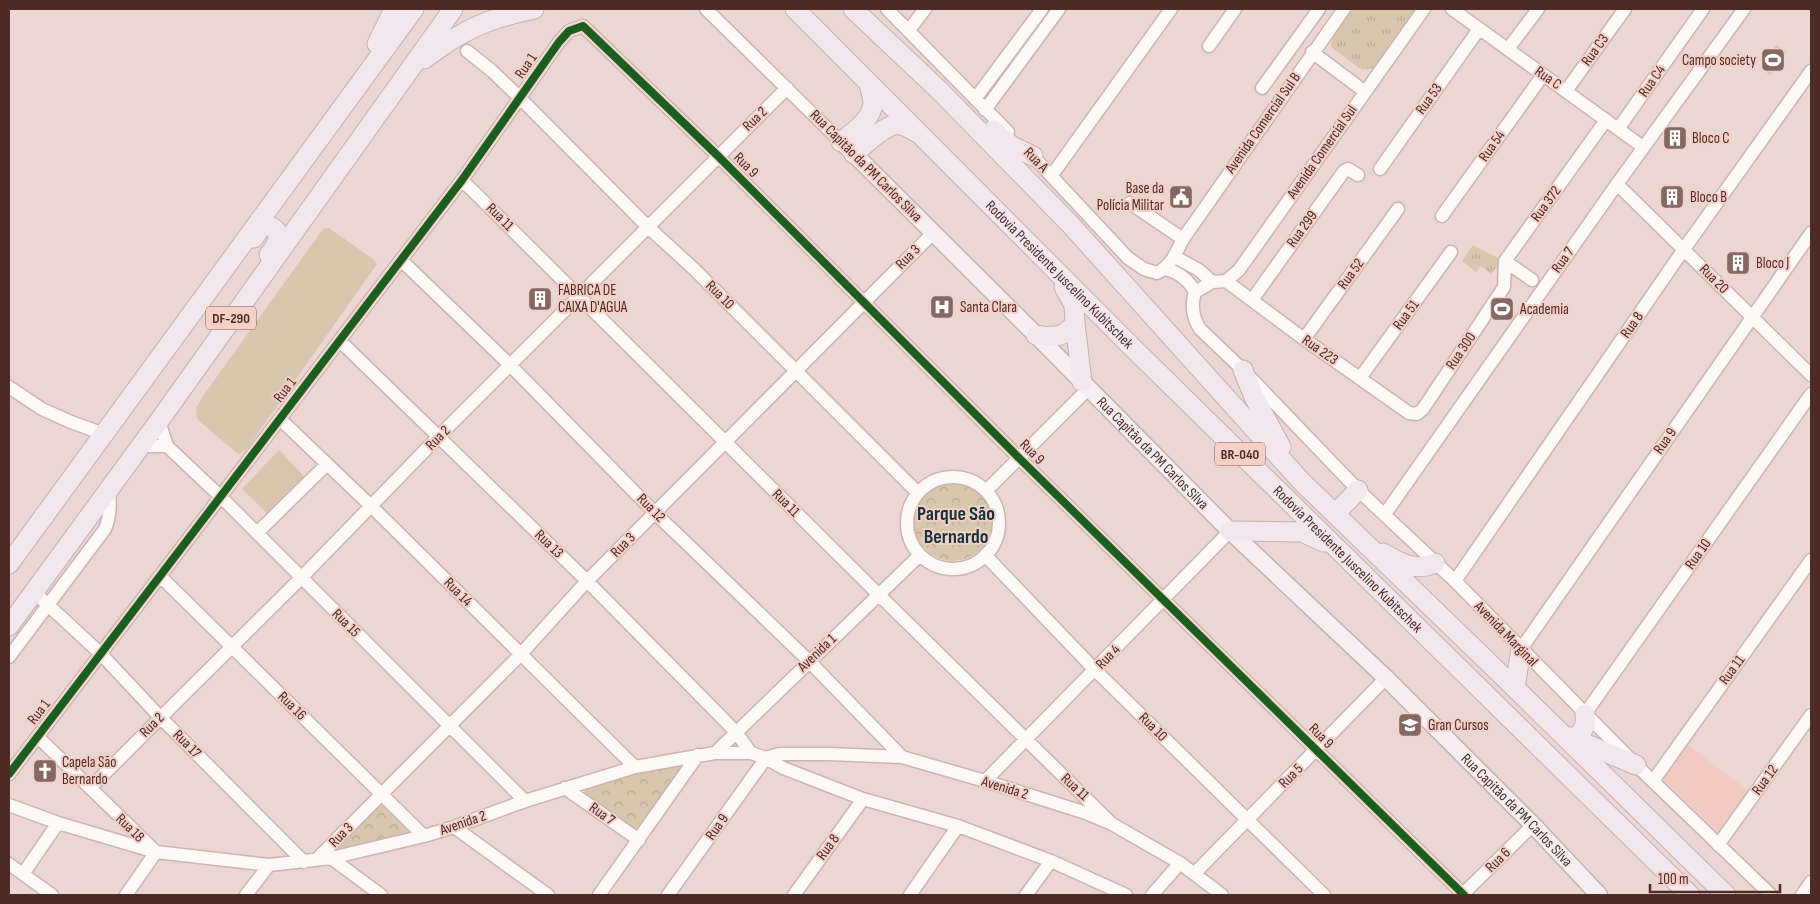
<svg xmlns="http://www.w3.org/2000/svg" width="1820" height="904" font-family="'Sofia Sans Condensed',sans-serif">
<defs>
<pattern id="grass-tufts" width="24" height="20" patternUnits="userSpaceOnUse" patternTransform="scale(1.25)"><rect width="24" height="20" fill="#d7c7ae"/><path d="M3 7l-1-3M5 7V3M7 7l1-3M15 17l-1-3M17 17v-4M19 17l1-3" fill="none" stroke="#baab96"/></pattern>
<pattern id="park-crowns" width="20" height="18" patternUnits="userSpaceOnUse" patternTransform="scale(1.25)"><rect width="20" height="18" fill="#d7c7ae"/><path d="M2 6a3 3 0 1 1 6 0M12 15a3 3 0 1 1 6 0" fill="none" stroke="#baab96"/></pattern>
</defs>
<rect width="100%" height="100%" fill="#ead6d2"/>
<path fill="#f3cac2" d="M1688,745l62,47 -29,42 -58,-55z"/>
<path fill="url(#grass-tufts)" d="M1350,9h68l-43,59 -13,2 -31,-23 1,-13z
M1473,245l25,13 -1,8 -6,8 -10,-8 -5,6 -14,-11z"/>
<path fill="url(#park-crowns)" d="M914 522a39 39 0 1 1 78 0a39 39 0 1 1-78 0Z
M684,765l-46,67 -54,-38 2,-6 47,-14z
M379,799l32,35 -86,17z"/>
<path fill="#d7c7ae" d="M1776,45l11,7 -17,23 -10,-8z
M329,228l44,31 4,5 -131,186 -8,4 -41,-35 -1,-11 7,-12 120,-167z
M279,450l25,26 -37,37 -25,-24z"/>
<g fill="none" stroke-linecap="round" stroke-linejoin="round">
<defs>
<path id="minor" d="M706,9l135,133
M887,9l121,123
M1424,9l-185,261 -13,11 -14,1 -17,10c-4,13 -2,26 5,37l43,41 115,120 97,91 181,184 135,130
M1452,9l191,138
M909,30l16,-21
M1209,46l26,-37
M1508,49l30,-40
M467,51l25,20 28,27 128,129 46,42 224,224
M1312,52l52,39
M1262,88l57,-79
M1566,91l59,-82
M975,99l67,-90
M985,110l74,-101
M1618,129l85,-120
M1028,151l100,107 16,11 13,4c14,-7 19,-20 26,-34l161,-230
M1380,169l99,-140
M1052,175l119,-166
M462,180l416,414 234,230
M1617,184l194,191
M1130,203l53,36
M1442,216l101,-141
M1175,257l24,13 13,12
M401,260l109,105 145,148 154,148 93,96
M1166,269c13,4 22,10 29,23
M1532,280l-27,-19 101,-141
M1226,281l78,58 105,74 8,1 6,-5 81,-122 1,-26
M1252,300l92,-129 4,-2 10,6
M1304,339l94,-130
M340,341l247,240 149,151 15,21
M1360,378l91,-126
M9,387l33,22 29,13 33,12
M280,419l91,87 264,261
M140,446h27l-8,-25
M167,446l54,51 304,304
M907 523a46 46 0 1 1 92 0a46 46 0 1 1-92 0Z
M986,491l103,-103
M1385,514l232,-330 127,-175
M257,533l70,-69
M985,555l110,115 229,225
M160,576l264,260
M1455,581l229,-332 127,-178
M34,592l67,62 59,63 144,145
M1521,649l290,-416
M9,657l96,-128c6,-14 5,-27 4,-41
M1585,714l226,-320
M38,737l116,113
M715,753l205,-198
M766,758l13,-4h49l74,3 83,24 101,32 26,11 68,39 42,32
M9,774l453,-594 97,-138 10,-11 14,-5 135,130 301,302 445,437
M985,781l245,-250
M1653,781l158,-221
M90,788l211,-210 138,-142 348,-348
M565,788l74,52
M9,805l49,18 98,29 113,13 62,-7 93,-22 30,-9 71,-26 110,-34 80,-14h36l15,5 17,10 80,31 95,27 93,35 75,34
M454,827l94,68
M1718,845l93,-130
M331,858l50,37
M316,860l204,-205 67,-74 346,-348
M9,864l43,31
M23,874l35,-51
M1194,874l192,-196
M126,895l30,-43
M246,895l23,-30
M599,895l99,-140
M668,895l98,-137
M794,895l69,-96
M910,895l48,-69
M1026,895l25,-34
M1152,895l28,-32
M1462,895l71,-70
M1802,895l9,-13"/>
<g id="major">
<path id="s1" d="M846,146l190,189 194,196 156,147 147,147 66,70"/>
</g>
<g id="highway">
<path id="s2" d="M795,9l341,342 554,544"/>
<path d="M853,9l87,82 130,133 231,257 214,207 211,207"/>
<path d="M377,44l17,-35"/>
<path d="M424,59c23,-17 47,-33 75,-41 12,-4 23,-6 35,-9"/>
<path d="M993,130l19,16 21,10"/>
<path d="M841,142c12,-10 31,-22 32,-39 0,-6 -3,-13 -4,-19"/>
<path d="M854,154c11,-9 32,-32 47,-29 5,1 11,5 15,7"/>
<path d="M254,238c2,-3 4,-7 7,-10 7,-6 18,1 17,9 0,7 -6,13 -9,18"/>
<path d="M1064,287l10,18 1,18 7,59"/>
<path d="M1036,335c18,2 27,4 39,-12"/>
<path d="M1243,370l11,27 27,50"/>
<path d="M1335,514l23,-24"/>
<path d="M1230,531l72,1 22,10"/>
<path d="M1383,553c17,10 32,19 52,10"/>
<path d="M9,564l405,-555"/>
<path d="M9,626l150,-205 294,-412"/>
<path d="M1515,688l6,-39"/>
<path d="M1570,737l66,28"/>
<path d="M1574,738c9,-5 13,-13 11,-24"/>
</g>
</defs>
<use href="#minor" stroke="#ceb4af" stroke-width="15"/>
<use href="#major" stroke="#c4b3b0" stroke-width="19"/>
<use href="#highway" stroke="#c4b3b0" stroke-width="21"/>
<use href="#minor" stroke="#fcf9f8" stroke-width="12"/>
<use href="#major" stroke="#f6eff1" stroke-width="16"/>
<use href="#highway" stroke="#f2e7ed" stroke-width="19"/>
<defs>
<path id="cycleway" d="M9,774l453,-594 97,-138 10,-11 14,-5 135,130 301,302 445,437"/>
</defs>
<use href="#cycleway" stroke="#f4d0c8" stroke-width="11"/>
<use href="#cycleway" stroke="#1b5e20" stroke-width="8"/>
</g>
<defs>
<symbol id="stadium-square" viewBox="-11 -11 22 22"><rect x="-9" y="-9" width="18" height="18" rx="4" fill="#856862" stroke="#f4d0c8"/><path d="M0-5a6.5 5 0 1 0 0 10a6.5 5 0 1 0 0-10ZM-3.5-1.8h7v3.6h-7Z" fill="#fff"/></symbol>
<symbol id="building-square" viewBox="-11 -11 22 22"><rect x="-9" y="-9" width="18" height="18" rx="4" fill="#856862" stroke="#f4d0c8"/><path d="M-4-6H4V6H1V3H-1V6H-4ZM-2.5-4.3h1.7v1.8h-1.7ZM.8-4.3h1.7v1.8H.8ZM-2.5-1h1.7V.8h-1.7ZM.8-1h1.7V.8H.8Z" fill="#fff"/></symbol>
<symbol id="civic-square" viewBox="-11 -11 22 22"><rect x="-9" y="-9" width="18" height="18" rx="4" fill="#856862" stroke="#f4d0c8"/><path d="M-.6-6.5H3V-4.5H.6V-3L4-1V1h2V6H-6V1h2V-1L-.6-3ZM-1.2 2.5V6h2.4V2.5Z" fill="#fff"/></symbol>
<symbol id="hospital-square" viewBox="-11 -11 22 22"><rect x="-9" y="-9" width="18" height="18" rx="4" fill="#856862" stroke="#f4d0c8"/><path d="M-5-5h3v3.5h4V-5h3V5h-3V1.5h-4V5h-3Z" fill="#fff"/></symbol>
<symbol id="university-square" viewBox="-11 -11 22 22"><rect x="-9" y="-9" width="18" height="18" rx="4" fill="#856862" stroke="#f4d0c8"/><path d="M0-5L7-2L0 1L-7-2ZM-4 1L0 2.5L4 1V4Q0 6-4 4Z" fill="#fff"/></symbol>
<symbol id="church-square" viewBox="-11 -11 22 22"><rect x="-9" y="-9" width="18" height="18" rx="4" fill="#856862" stroke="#f4d0c8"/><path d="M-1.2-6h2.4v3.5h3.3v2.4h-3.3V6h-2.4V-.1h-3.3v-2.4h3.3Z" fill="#fff"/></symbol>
</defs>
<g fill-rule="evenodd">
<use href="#stadium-square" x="1759" y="46" width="28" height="28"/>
<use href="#building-square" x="1661" y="124" width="28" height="28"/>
<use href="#civic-square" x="1167" y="183" width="28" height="28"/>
<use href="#building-square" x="1658" y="183" width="28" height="28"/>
<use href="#building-square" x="1724" y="249" width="28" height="28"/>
<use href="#building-square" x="526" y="285" width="28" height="28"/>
<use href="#hospital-square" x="928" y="293" width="28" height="28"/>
<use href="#stadium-square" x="1488" y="295" width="28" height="28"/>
<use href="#university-square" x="1396" y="711" width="28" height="28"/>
<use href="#church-square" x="31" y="757" width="28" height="28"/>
</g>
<g text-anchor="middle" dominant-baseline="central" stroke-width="4" stroke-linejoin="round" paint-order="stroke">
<g fill="#f4d0c8" stroke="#805d56" stroke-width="1">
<rect x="206" y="306.5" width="50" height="23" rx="4"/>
<rect x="1215" y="442.5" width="50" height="23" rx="4"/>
</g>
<g font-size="14" font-weight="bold" fill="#4e2c25">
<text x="231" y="318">DF-290</text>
<text x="1240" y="454">BR-040</text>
</g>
<g font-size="15" fill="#4e2c25" stroke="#f4d0c8">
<text transform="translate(1595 50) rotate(-54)">Rua C3</text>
<text transform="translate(526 66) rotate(-56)">Rua 1</text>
<text transform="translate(1548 78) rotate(35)">Rua C</text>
<text transform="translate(1652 81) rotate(-55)">Rua C4</text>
<text transform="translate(1429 99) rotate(-54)">Rua 53</text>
<text transform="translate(755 119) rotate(-44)">Rua 2</text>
<text transform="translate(1263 123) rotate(-55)">Avenida Comercial Sul B</text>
<text transform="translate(1492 146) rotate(-55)">Rua 54</text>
<text transform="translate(1322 152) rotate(-55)">Avenida Comercial Sul</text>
<text transform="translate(1036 160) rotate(45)">Rua A</text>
<text transform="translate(746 165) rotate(45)">Rua 9</text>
<text transform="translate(866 166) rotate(45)">Rua Capitão da PM Carlos Silva</text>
<text transform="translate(1546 204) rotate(-54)">Rua 372</text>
<text transform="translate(500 217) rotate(45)">Rua 11</text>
<text transform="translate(1302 229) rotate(-54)">Rua 299</text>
<text transform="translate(908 257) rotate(-45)">Rua 3</text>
<text transform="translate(1563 260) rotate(-55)">Rua 7</text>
<text stroke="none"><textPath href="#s2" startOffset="375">Rodovia Presidente Juscelino Kubitschek</textPath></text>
<text transform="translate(1351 274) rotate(-54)">Rua 52</text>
<text transform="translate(1714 279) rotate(45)">Rua 20</text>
<text transform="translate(720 295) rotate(45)">Rua 10</text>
<text transform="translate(1406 315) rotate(-54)">Rua 51</text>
<text transform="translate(1632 325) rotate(-55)">Rua 8</text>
<text transform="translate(1320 350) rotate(35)">Rua 223</text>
<text transform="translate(1461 351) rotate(-56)">Rua 300</text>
<text transform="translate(285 390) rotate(-53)">Rua 1</text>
<text transform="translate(438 438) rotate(-45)">Rua 2</text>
<text transform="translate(1665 441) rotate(-55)">Rua 9</text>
<text transform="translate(1032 452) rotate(45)">Rua 9</text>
<text stroke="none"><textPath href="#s1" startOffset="434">Rua Capitão da PM Carlos Silva</textPath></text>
<text transform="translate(786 503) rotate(45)">Rua 11</text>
<text transform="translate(651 508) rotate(45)">Rua 12</text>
<text transform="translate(549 544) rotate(44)">Rua 13</text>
<text transform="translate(623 545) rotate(-45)">Rua 3</text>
<text transform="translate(1698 554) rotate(-55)">Rua 10</text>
<text stroke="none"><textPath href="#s2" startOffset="780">Rodovia Presidente Juscelino Kubitschek</textPath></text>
<text transform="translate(458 592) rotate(45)">Rua 14</text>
<text transform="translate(346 623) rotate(45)">Rua 15</text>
<text transform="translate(1506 634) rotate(46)">Avenida Marginal</text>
<text transform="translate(817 653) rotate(-44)">Avenida 1</text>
<text transform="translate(1108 657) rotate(-46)">Rua 4</text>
<text transform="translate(1732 670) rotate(-54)">Rua 11</text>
<text transform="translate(292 706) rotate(45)">Rua 16</text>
<text transform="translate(39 712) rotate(-53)">Rua 1</text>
<text transform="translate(152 725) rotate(-45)">Rua 2</text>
<text transform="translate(1153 727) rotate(45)">Rua 10</text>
<text transform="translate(1321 736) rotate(45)">Rua 9</text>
<text transform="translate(187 744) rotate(45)">Rua 17</text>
<text transform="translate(1291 776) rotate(-45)">Rua 5</text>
<text transform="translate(1765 780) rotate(-54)">Rua 12</text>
<text transform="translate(1075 787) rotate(43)">Rua 11</text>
<text transform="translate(1005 788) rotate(17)">Avenida 2</text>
<text stroke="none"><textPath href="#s1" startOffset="944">Rua Capitão da PM Carlos Silva</textPath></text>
<text transform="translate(602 814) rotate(35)">Rua 7</text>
<text transform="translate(463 823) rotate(-19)">Avenida 2</text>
<text transform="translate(717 827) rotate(-55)">Rua 9</text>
<text transform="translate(130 828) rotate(44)">Rua 18</text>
<text transform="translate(341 835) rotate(-46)">Rua 3</text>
<text transform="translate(828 847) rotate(-54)">Rua 8</text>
<text transform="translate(1498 860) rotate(-45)">Rua 6</text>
</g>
<g font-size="15" fill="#4e2c25" stroke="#f4d0c8" text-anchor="start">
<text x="1756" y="60" text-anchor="end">Campo society</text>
<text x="1692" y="138">Bloco C</text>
<text x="1164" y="188" text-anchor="end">Base da<tspan x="1164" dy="17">Polícia Militar</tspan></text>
<text x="1690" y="197">Bloco B</text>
<text x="1756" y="263">Bloco J</text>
<text x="558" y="290">FABRICA DE<tspan x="558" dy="17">CAIXA D'AGUA</tspan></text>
<text x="960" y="307">Santa Clara</text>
<text x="1520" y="309">Academia</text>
<text x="1428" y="725">Gran Cursos</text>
<text x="62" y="762">Capela São<tspan x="62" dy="17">Bernardo</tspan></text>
</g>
<g font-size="20" font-weight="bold" fill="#13343b" stroke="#f4d0c8">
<text x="956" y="514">Parque São<tspan x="956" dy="23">Bernardo</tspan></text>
</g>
</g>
<rect width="1820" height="904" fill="none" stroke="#4e2c25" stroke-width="20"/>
<path d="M1650 884v8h130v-8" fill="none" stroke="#4e2c25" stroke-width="2.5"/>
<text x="1658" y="884" font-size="15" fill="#4e2c25" stroke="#f4d0c8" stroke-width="4" paint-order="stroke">100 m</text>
</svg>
